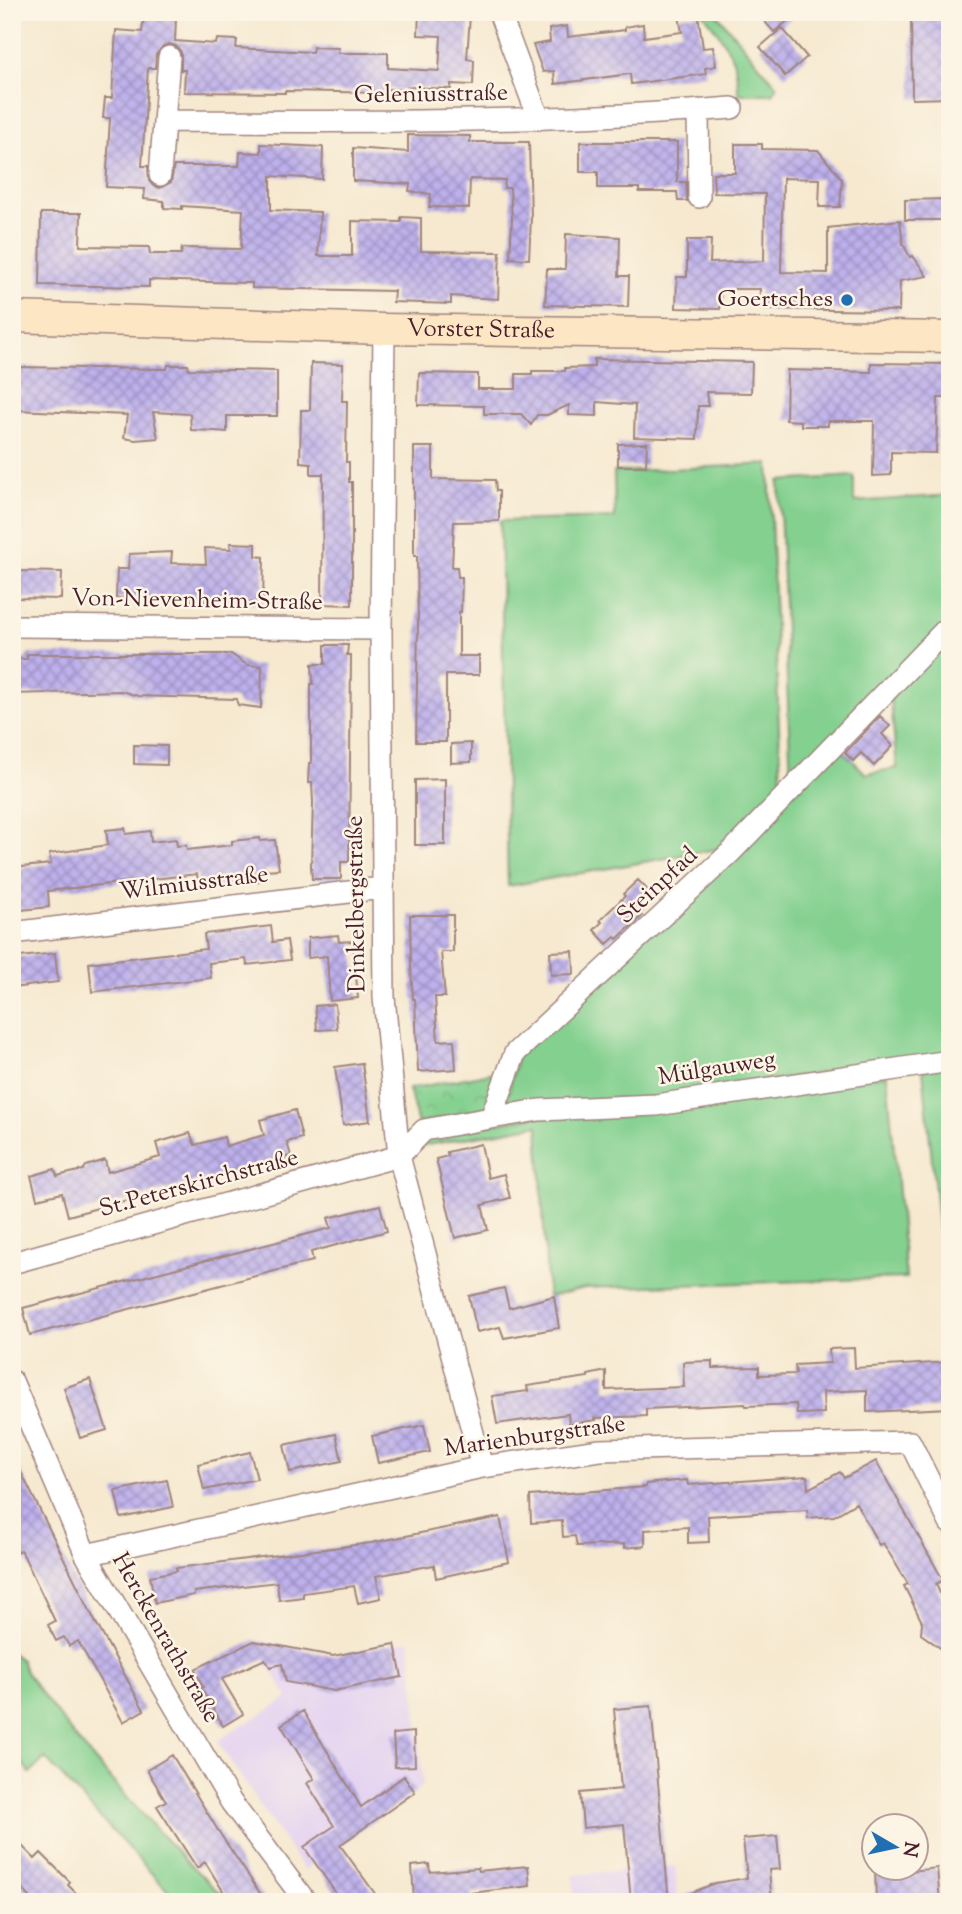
<svg xmlns="http://www.w3.org/2000/svg" width="962" height="1914" font-family="'Sorts Mill Goudy',serif">
<defs>
<pattern id="park-crowns" width="20" height="18" patternUnits="userSpaceOnUse" patternTransform="scale(1.75)"><rect width="20" height="18" fill="#83d08f"/><path d="M2 6a3 3 0 1 1 6 0M12 15a3 3 0 1 1 6 0" fill="none" stroke="#73b27c"/></pattern>
<pattern id="building-cross-hatch" width="8" height="8" patternUnits="userSpaceOnUse" patternTransform="scale(1.75)"><rect width="8" height="8" fill="#bdb0ec"/><path d="M0 0l8 8M0 8l8-8" fill="none" stroke="#9c8fbf"/></pattern>
</defs>
<rect width="100%" height="100%" fill="#fcf5e5"/>
<filter id="ink" filterUnits="userSpaceOnUse"><feTurbulence type="fractalNoise" baseFrequency=".0143" numOctaves="2"/><feDisplacementMap in="SourceGraphic" scale="14" xChannelSelector="R" yChannelSelector="G"/><feConvolveMatrix kernelMatrix="1 2 1 2 8 2 1 2 1" color-interpolation-filters="sRGB"/></filter>
<filter id="wash" filterUnits="userSpaceOnUse"><feTurbulence type="fractalNoise" baseFrequency=".00686" numOctaves="4" result="noise"/><feDisplacementMap in="SourceGraphic" scale="28" xChannelSelector="R" yChannelSelector="G"/><feGaussianBlur stdDeviation="1.57" result="paint"/><feColorMatrix in="noise" values="0 0 0 0 0 0 0 0 0 0 0 0 0 0 0 0 0 1.4 0 .05"/><feComposite in="paint" operator="in"/></filter>
<g filter="url(#wash)">
<rect width="100%" height="100%" fill="#f6e9d0"/>
<path fill="#e5d3f1" d="M254,1640l80,16 76,-16 13,146 -119,84 -87,-129 71,-43z
M675,1866l3,36h-103l-2,-27z"/>
<path fill="#83d08f" stroke="#66785d" stroke-width="2" d="M702,12h13l62,74 -5,8h-34c2,-34 -16,-57 -36,-82z
M769,464l12,318 6,-1 -58,66 -221,39 -8,-365 115,-3 -1,-46z
M854,476v26l96,-7v124l-159,161 -12,-299z
M950,632v421l-294,45 -151,10 12,-51 321,-311 28,28 31,-6 -7,-76z
M950,1066v225l-5,1 -22,-222z
M887,1075l19,203 -321,10 -37,9 -10,-172 -117,21 -2,-9 117,-21z
M12,1653l9,7 5,13 52,68 51,59 55,59 45,43h-51l-133,-144 -15,15 -18,-22z"/>
<path fill="url(#park-crowns)" stroke="#66785d" stroke-width="2" d="M501,1071l-11,36 -72,17 -9,-35z"/>
<g id="blocks">
<path fill="url(#building-cross-hatch)" d="M419,12h43l-1,2 9,1 -3,44 7,1 -1,25 -22,-1v5l-43,-2v3l-20,-1v4l-103,-2v2l-101,-1 1,-22h-4v-18l-5,-6 -7,-2 -6,2 -7,9 -1,13h-7l-6,98h6l1,15 4,5 7,2 11,-6 3,-16h65l1,-14 21,1v-9l62,3 -1,32 -51,-3v34l49,2 -2,44h34v-35l49,1v-5l20,1v33l79,1 -2,47 -47,-3v8l-58,-2 1,-11 -142,-3v-5l-43,-1 -60,-2v7l-109,-2 1,-72h40l-1,33 69,1 1,7h31l1,-6 59,1 2,-39 -61,-4v3l-18,-1v-7l-20,-2 1,-10 -39,-2 4,-69h-7l2,-20h7l4,-68 26,2 2,-17 32,3 -1,23 41,3 1,-5 20,1 -1,8 76,4 1,-5 26,1 -1,5h50v15l51,3 2,-35 -23,-1z
M756,12h43l-25,20z
M911,12h39v86l-38,1z
M698,14l5,34 10,-1 3,19 -11,2 1,6 -75,10 -1,-10 -75,10 -1,-13 -11,1 -10,-27 17,-3 -1,-13 18,-3 1,11 57,-7v-3l18,-3 1,13 38,-5 -3,-16z
M782,28l25,29 -22,19 -25,-29z
M408,135l62,1v6h59l2,76 -2,41 -19,-1 2,-39 -2,-31h-6l1,-8 -35,-1 -1,29 -40,-1 2,-13 -22,-3 1,-7 -57,-3v-33l55,4z
M580,142h97v40h9l1,19h-9l-1,-9h-38v-4h-41v-16h-18z
M735,144h27v5l56,1 24,29 -2,28h-21l1,-28 -37,-1 -2,94 47,1v-45l72,-8 3,24 7,13 3,-1 14,20 -27,5 -1,30 -140,-2 1,-20h-39l-1,20 -44,-1 1,-31h10v-37h24l-1,23 54,-2 1,-67 -51,-1 -1,-20h22z
M946,199v21h-41v-20z
M566,234l54,3 -1,39h10l-1,31 -83,-2 2,-36h18z
M594,359l158,3 -1,31 -45,-1 2,14h-10l-1,33 -63,-2 1,-32 -38,-3v14l-28,-1v-10l-22,10h-10l-6,10 -10,-11h-37v-8l-66,-1 1,-32 59,1v15h38v-15h16v-3h33v-3l29,-1z
M311,363l32,1 -1,37h5l-1,61h3v20h3v123l-30,-1 1,-130h-12v-11l-11,-1 1,-52h9z
M871,363l79,1v34h-12l-2,55 -45,-1v23l-18,1 1,-55h-46v5h-27v-5l-15,-1 1,-50 84,2z
M168,365h20l1,4 88,2v45h-50v16l-12,-1 -24,-1 -1,-16 -37,-2 5,26 -23,2 -11,-2 3,-23 -111,-5v-8h-4v-35l155,2z
M647,443l-1,23h-28v-22z
M414,447h19v32l62,1 1,11h3v30l-45,1 -2,45h5l1,10h4l-1,35h-2v44h20v19h-33v67h-30l2,-120 -1,-66h-3z
M230,543l26,1v12l8,1 -1,46 -147,-5 1,-29h11l1,-15 43,-2 -1,11 35,1 -1,-16 26,1z
M15,571l47,1 -1,27 -46,-1z
M325,645h23l-1,10h4l-2,207h-8v17h-29l-1,-13 2,-64 -1,-19h-4l1,-20h2v-79h2l-1,-20h13z
M27,654h204l16,11 15,1 -1,42 -23,-3 -2,-6 -98,-3 -17,-5 -109,3v-35h15z
M880,716l10,10 -8,8 11,12 -19,20 -13,-13 -8,8 -8,-8z
M471,743v19l-20,1v-19z
M134,745l33,1v19l-33,-1z
M445,779v66h-30v-65z
M125,828l1,6 24,-3 1,11 25,-3 1,7 9,-1 1,5 45,-5v-4l28,-3v3l15,-1 4,29 -14,1 1,10 -67,8 -2,-14 -149,17 1,16 -37,4v-43l39,-4 -2,-10 59,-9 -2,-15z
M638,880l17,18 -15,15 2,3 -25,23 -2,-2 -8,7 -13,-14 8,-8 -2,-2 25,-24 -2,-2z
M410,915h43v37h-12l4,45h-10l3,44 16,-1 2,29 -38,3 -3,-73h-2l-2,-31z
M271,926l2,16 14,-2 3,20 -43,5 -1,-6 -37,4 2,15 -119,14 -3,-29 117,-14 -2,-15z
M338,935l1,7 14,-1 5,57 -28,3 -3,-45 -19,2v-20z
M573,951l1,23 -23,1 -1,-23z
M55,953l3,29 -46,6v-30z
M335,1004l2,25 -20,1 -2,-24z
M362,1063l8,58 -27,4 -8,-58z
M295,1110l7,28 -15,4 4,14 -223,60 -6,-23 -25,6 -6,-23 24,-7 2,7 26,-6 3,-4 19,-6 3,12 52,-15 -4,-14 34,-10 5,12 29,-8 2,9 38,-11 -4,-15z
M481,1144l7,34 16,-4 6,24 -28,7 6,25 -33,8 -19,-79 12,-3 -1,-4z
M380,1205l7,26 -76,21 2,9 -283,74 -7,-27 308,-80 -3,-10z
M504,1288l5,20 45,-12 5,32 -55,10 -4,-11 -23,5 -8,-36z
M854,1348l1,20 95,-6v46l-83,4v-22l-25,1 -19,1 1,21 -27,1 -1,-10 -50,2 -1,-2 -99,5v7l-51,2 1,2 -27,4 -1,-10 -71,10 -5,-28 36,-5 -1,-5 61,-9v-2l18,-4v19l78,-3 -1,-25 29,-1v7l47,-1v8l37,-1 -1,-9 35,-2 -1,-14z
M90,1379l17,51 -27,8 -16,-50z
M424,1425l6,27 -52,11 -6,-27z
M336,1434l6,27 -52,11 -6,-27z
M250,1452l7,27 -53,11 -6,-26z
M12,1454l83,167 49,89 -21,12 -45,-81 -9,5 -5,-9 -8,4 -8,-16 7,-4 -34,-71 -9,4z
M876,1461l67,119 -7,4 14,33v38l-29,-21 1,-12 -18,-36 4,-2 -25,-41 -4,2 -23,-42 -22,13 -26,2 -1,-8 -99,6 1,26 -21,1v-16l-43,3v16l-21,2v-4l-47,2 -2,-10 -12,1 -1,-16 -31,2 -1,-27 116,-9v-3l19,-2 22,-2 1,5 119,-9 1,13 32,-17 4,6z
M167,1480l6,27 -52,11 -6,-27z
M500,1517l9,45 -73,16 -2,-13 -58,11 5,22 -23,5 -4,-17 -51,7v4l-24,3 -2,-18 -83,10v3l-39,8 -5,-27 27,-5 -1,-3 195,-25z
M254,1641l79,15 62,-12 7,33 -68,14 -48,-9 -4,-18 -12,3 -5,-8 -43,20 21,35 -20,12 -22,-38 2,-1 -8,-18z
M651,1706l18,196h-38l-7,-78 -41,4 -3,-35 41,-4 -7,-80z
M303,1711l58,96 43,-31 11,16 -75,53 41,57h-39l-38,-55 30,-21 -27,-43 7,-4 -33,-54z
M414,1732l1,34 -20,1 -2,-33z
M172,1755l47,77 47,70h-43l5,-3 -23,-37 -8,6 -40,-62 9,-5 -19,-31z
M12,1836l23,23 6,-6 29,29 -2,3 17,17h-51l-22,-25z
M777,1836l3,33 -11,1 3,32h-102l45,-19 32,-5 -4,-39z
M429,1864l1,8 48,-4 1,3 49,-5 2,20 -59,7 1,9h-58l-2,-36z
M875,1868h17l1,5 44,-5 3,34h-64z"/>
</g>
</g>
<g filter="url(#ink)">
<use href="#blocks" fill-opacity="0" stroke="#a0847e" stroke-width="2"/>
<g fill="none" stroke-linecap="round" stroke-linejoin="round">
<defs>
<path id="street" d="M499,12l40,107
M698,110l1,87
M164,121c190,1 379,2 568,-13
M160,175l9,-118
M384,329l-3,300 3,368 15,159 83,311
M12,626l369,3
M12,933l370,-45
M491,1118l48,-8 117,-5 294,-44
M12,1263l387,-107 25,-26 67,-12 24,-65 216,-201 219,-227
M12,1381l74,174 145,247 75,100
M86,1555l396,-88 118,-17 310,-8 40,81"/>
<g id="secondary">
<path id="s1" d="M12,317l372,12 566,8"/>
</g>
</defs>
<use href="#street" stroke="#a0847e" stroke-width="24"/>
<use href="#secondary" stroke="#a0847e" stroke-width="33"/>
<use href="#street" stroke="#fff" stroke-width="21"/>
<use href="#secondary" stroke="#fce6c4" stroke-width="30"/>
</g>
</g>
<circle fill="#1f6fb2" stroke="#fcf5e5" stroke-width="2.5" cx="847" cy="300" r="7"/>
<g text-anchor="middle" dominant-baseline="central" stroke-width="5" stroke-linejoin="round" paint-order="stroke">
<g font-size="24" fill="#4a1f2b" stroke="#fcf5e5">
<text transform="translate(431 95) rotate(-1)">Geleniusstraße</text>
<text stroke="none"><textPath href="#s1" startOffset="469">Vorster Straße</textPath></text>
<text transform="translate(197 601) rotate(1)">Von-Nievenheim-Straße</text>
<text transform="translate(194 884) rotate(-7)">Wilmiusstraße</text>
<text transform="translate(658 886) rotate(-43)">Steinpfad</text>
<text transform="translate(357 904) rotate(-91)">Dinkelbergstraße</text>
<text transform="translate(717 1069) rotate(-9)">Mülgauweg</text>
<text transform="translate(199 1184) rotate(-15)">St.Peterskirchstraße</text>
<text transform="translate(535 1437) rotate(-8)">Marienburgstraße</text>
<text transform="translate(165 1638) rotate(60)">Herckenrathstraße</text>
</g>
<g font-size="24" fill="#4a1f2b" stroke="#fcf5e5" text-anchor="end">
<text x="833" y="300">Goertsches</text>
</g>
</g>
<rect width="962" height="1914" fill="none" stroke="#fcf5e5" stroke-width="42"/>
<g transform="translate(895 1847) rotate(99)"><circle r="33" fill="#fcf5e5" stroke="#b59f9b" stroke-width="2"/>
<path d="M0-5L12 26L0 18L-12 26Z" fill="#1f6fb2"/>
<text y="-10" font-size="19" font-weight="bold" text-anchor="middle" fill="#4a1f2b">N</text>
</g>
</svg>
